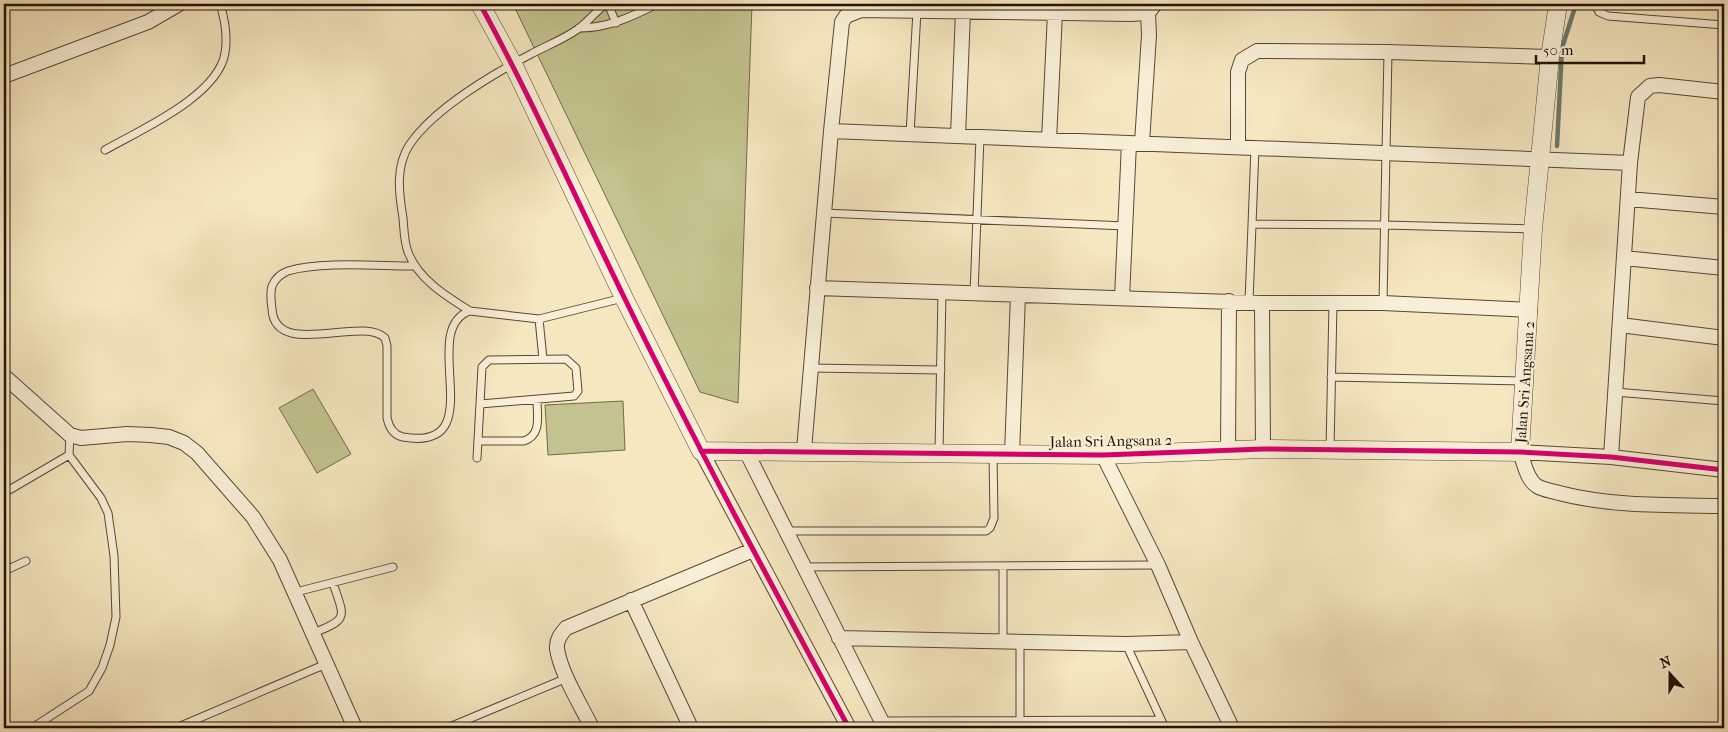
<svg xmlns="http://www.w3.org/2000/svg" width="1728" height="732" font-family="'IM FELL French Canon',serif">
<rect width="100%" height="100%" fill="#f5e7c0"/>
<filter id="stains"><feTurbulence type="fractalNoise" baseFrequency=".004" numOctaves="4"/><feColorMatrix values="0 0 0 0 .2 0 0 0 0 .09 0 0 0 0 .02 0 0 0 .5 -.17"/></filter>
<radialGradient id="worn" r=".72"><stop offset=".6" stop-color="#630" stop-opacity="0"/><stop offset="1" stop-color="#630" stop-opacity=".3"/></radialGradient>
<path fill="#c2c38e" stroke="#726a4a" d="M513,4h239l-14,399 -38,-11z
M313,389l38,65 -34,19 -38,-65z
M623,401l2,49 -77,5 -3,-50z"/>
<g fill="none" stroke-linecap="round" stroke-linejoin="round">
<path stroke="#6c7a6c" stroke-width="4.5" d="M1557,146l5,-98 14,-44"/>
<defs>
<path id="service" d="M608,4l8,19
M1595,4l4,8 9,4 116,9
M579,28c29,0 52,-11 78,-24
M910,134l7,-123
M105,150c35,-20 113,-54 120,-97 3,-18 0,-33 -5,-49
M824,213l301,13
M1252,224l133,1 147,4
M413,266c-35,0 -92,-5 -125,5 -8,3 -13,8 -16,15 -2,7 -1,16 0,23 3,51 90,6 113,29l2,8v72c2,9 6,17 16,19 91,16 13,-108 67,-126l69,8 84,-21
M974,294l6,-157
M1249,302l6,-154
M1383,303l5,-251
M470,311c-24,-15 -52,-32 -62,-59 -4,-10 -4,-23 -5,-34 -4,-24 -8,-52 7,-74 24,-35 83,-70 121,-90 15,-8 33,-15 47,-25 10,-7 18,-18 28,-25
M539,319l4,40
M810,368l131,2
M1331,377l192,4
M1615,392l109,9
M478,441h46c18,-6 13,-25 13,-41
M1330,450l3,-147
M939,452l3,-160
M477,458l5,-91 7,-7 77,-1 10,9 2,23 -4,5 -94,8
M4,493l65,-38
M785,531h201l4,-3 4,-10 -1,-64
M1003,566v75
M803,567l355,-2
M4,571l22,-10
M296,592l97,-25
M313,633c37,-14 31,-16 20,-50
M1126,644l39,84
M882,721l279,-1
M32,728l57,-37 13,-23 8,-23 6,-28 -2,-61 -6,-43 -7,-15 -32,-43 1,-20
M176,728l150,-64
M447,728l120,-50
M1020,728v-86"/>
<path id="minor" d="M4,76l144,-54 31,-18
M831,131l799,32
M958,136l5,-124
M1049,140l6,-127
M1142,143l7,-108 -1,-22
M1238,147v-75l4,-12 15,-9 131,1 162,5
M1628,199l96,8
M1624,258l100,10
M817,288l445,15h121l147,7
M1122,298l7,-155
M1262,303l1,146
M1620,325l104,13
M4,376l66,59 11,3 46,-4 24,1 18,2 15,6 13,10 56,64 27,43 75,168
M804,450l27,-319 11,-109 4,-6 15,-6 269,4 18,-1 7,-9
M701,451l148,277
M746,451l139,277
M1228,451l1,-150
M1012,454l6,-159
M1103,455l55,110 33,77 41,86
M1611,457l19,-294 8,-66 12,-11 9,-1 65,7
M1724,470l-113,-13 -91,-5c4,11 7,28 17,34 6,4 16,5 22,7 54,14 111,12 165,13
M631,600l60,128
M839,638l287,6 65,-2
M592,728c-11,-23 -31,-54 -35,-79 -1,-9 4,-15 9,-21l187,-78"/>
<path id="tertiary" d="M480,4l33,60 111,234 77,153 402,4 160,-6 257,3 13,-223 17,-172 8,-53"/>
</defs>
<use href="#service" stroke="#584734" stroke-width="9"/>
<use href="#minor" stroke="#584734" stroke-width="16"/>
<use href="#tertiary" stroke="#584734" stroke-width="19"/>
<use href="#service" stroke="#f8efd6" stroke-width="7"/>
<use href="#minor" stroke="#f8efd6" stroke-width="14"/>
<use href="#tertiary" stroke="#f8efd6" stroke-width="18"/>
<defs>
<path id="cycleway" d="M480,4c52,95 96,195 144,293 71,146 148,289 225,431
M701,451l402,4 160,-6 257,3 91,5 113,13"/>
</defs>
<use href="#cycleway" stroke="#f8efd6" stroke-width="8"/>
<use href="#cycleway" stroke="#d6006c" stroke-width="5"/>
</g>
<g text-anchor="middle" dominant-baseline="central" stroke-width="4" stroke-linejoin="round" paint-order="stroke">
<g font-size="15" fill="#231205" stroke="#f8efd6">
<text transform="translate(1525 382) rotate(-86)">Jalan Sri Angsana 2</text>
<text transform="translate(1111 441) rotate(-1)">Jalan Sri Angsana 2</text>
</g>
</g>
<rect width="1728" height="732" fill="none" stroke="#f5e7c0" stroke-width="20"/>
<rect x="5" y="5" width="1718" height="722" fill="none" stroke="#231205" stroke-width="2.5"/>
<rect x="10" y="10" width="1708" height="712" fill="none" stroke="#231205"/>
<g transform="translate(1670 674) rotate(339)" stroke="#f8efd6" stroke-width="4" paint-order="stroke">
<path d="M0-4L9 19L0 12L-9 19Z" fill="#231205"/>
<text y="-8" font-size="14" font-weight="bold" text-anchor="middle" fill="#231205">N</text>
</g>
<path d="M1536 55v8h108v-8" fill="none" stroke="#231205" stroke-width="2.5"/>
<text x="1543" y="55" font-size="15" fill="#231205" stroke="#f8efd6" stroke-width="4" paint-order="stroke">50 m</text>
<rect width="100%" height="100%" filter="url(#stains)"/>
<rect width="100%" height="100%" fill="url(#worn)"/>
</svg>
